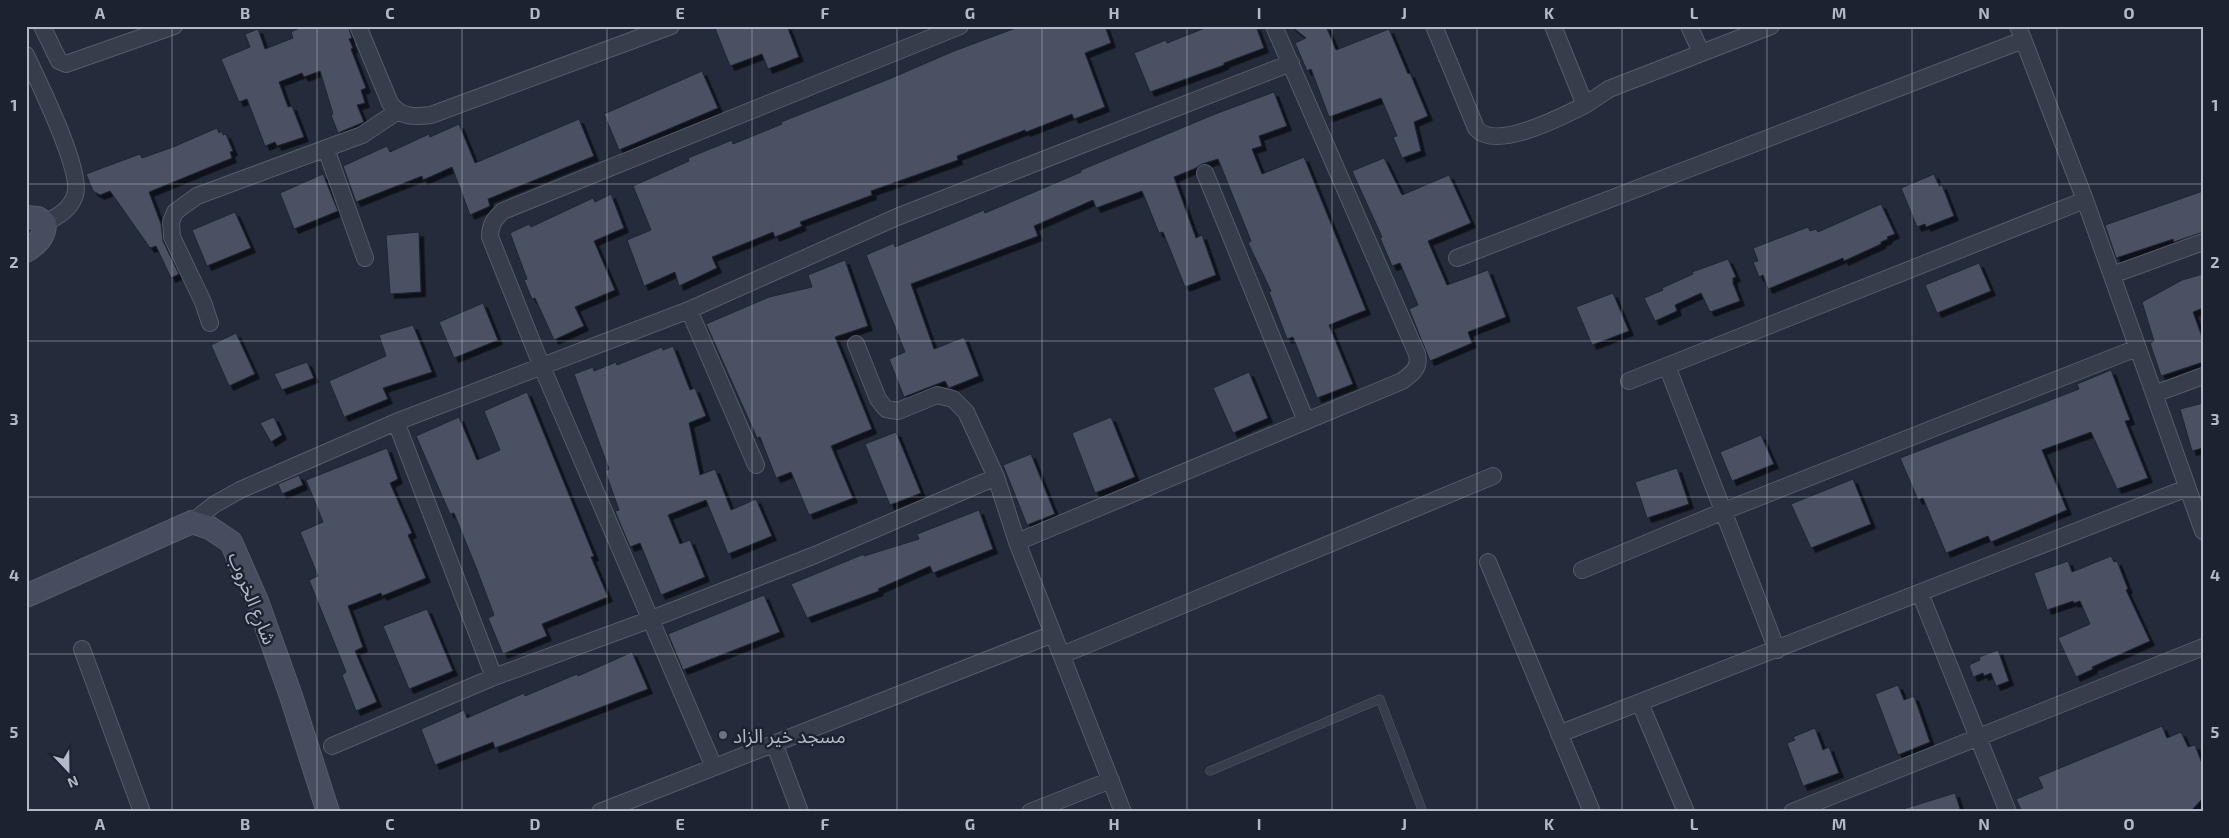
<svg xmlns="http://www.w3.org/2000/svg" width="2229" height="838" font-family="'Exo 2','Noto Sans Arabic',sans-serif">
<defs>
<filter id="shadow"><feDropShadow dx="4.5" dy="4.5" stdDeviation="0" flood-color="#0009"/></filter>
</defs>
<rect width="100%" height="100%" fill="#242c3b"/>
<path fill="#485162" stroke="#1e2532" filter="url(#shadow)" d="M304,26h44l4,12 -3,1 4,9 -2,1 15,39 -5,2 4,13 -8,2 7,17 -26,11 -7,-18 2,-1 -13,-43 -16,6 -2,-4 -23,9 9,25 4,-1 12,31 -27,9 -2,-4 -10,4 -18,-47 -8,3 -18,-43 29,-12 -5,-13 13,-5 7,20 28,-11 -2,-6z
M714,26h73l12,31 -31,12 -6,-15 -32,12z
M1021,26h84l6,17 -26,10 20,54 -31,12 -2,-5 -46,18 -1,-2 -68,26 1,4 -87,31 1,4 -72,27 2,4 -27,11 -2,-5 -61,25 5,11 -38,18 -4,-14 -31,14 -17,-46 24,-10 -18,-44 56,-25 -1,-3 44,-18 1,4 49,-20 -1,-2 108,-43 65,-28z
M1210,26h46l8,22 -40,15v2l-74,27 -16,-39 32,-13 1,3z
M1291,26h35l10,24 53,-21 19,45 2,-1 18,43 -14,6 7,29 -19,7 -9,-21 4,-1 -16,-38 -52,19 -18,-48 -4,2 -12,-28 11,-5z
M702,71l16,37 -99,42 -15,-36z
M1274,92l13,34 -28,10 3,10 -10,3 10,25 42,-17 62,153 -37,15 24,59 -36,14 -24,-61 -6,2 -18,-47 2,-1 -23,-48 3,-2 -33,-82 -16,5 -6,4 -22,9 22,61 6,-3 14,40 -31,12 -22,-55 -4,1 -17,-42 -46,17 -3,-8 -59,26 4,10 -127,48 23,65 30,-12 15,39 -30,12 -4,-7 -41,16 -15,-38 16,-7 -39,-97 28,-12 1,4 89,-37 1,3 96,-41v-2l134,-56z
M579,119l15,37 -106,43 2,7 -20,9 -18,-48 -29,13 -1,-4 -66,26 -13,-36 44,-20 3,6 39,-18 1,3 29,-13 16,39z
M217,128l2,5 3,-2 1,4 3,-1 7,17 -3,1 2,6 -83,34 12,32 2,17 16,33 -8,4 -15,-32 -6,2 -40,-57 -10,4 -7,-4 -7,-17 54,-20 2,4 31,-11z
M1384,158l18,37 47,-20 22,48 -43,18 19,44 41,-15 18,47 -38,15 4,11 -42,18 -21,-52 9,-4 -18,-42 -8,3 -12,-28 2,-1 -30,-66z
M323,174l15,37 -44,18 -14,-36z
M1934,174l5,12 3,-1 12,31 -28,11 -1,-3 -8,3 -16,-39z
M2203,191v41l-29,10 -1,-3 -57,19 -11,-33z
M611,194l13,34 -30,13 21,49 -40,17 9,19 -30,14 -19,-42 -3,1 -8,-19 3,-1 -17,-46 19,-9 2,3 62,-29 2,4z
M1881,204l14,30 -8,3 1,2 -7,3v2l-37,17 -1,-3 -75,31 -5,-14 -4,2 -6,-15 5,-1 -5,-13 55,-21 2,4 6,-2 2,3z
M235,212l16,36 -44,18 -15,-36z
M419,232l2,60 -31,2 -4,-59z
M1728,259l8,18 -3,1v5l7,18 -30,11 -9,-19 -26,12 2,6 -22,10 -11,-23 19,-8 -1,-2 31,-14 -1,-2z
M845,260l23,66 -33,11 37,92 -41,17 22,52 -44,17 -18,-43 -15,6 -16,-41 -3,1 -51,-114 63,-27 43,-10 -4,-12z
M1979,263l12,28 -54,22 -12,-28z
M2203,274v34l-10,4 10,28v22l-42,14 -11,-33 4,-2 -12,-39 40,-22z
M1613,293l16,38 -37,14 -16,-38z
M483,303l15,37 -44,18 -15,-36z
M413,325l19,47 -49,16 5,11 -44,18 -15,-36 57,-25 -7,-21z
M236,333l19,41 -26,12 -18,-41z
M673,346l17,44 5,-2 11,28 -17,7 11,52 15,-6 16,41 25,-11 16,37 -44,18 -22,-54 -38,15 12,29 10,-4 15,37 -44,18 -21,-52 -10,4 -15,-36 4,-1 -14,-39 4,-2 -35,-95 19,-7 1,4 22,-9 1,3 45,-18 1,3z
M307,362l7,16 -32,12 -8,-16z
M2111,370l19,50 -5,1 23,57 -31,11 -26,-57 -49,18 25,60 -76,32 -3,-6 -42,17 -23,-55 -5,2 -18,-42 179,-69 -2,-5z
M1249,372l19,46 -35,15 -20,-45z
M527,392l67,164 -3,1 17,40 -66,27 5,12 -44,18 -15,-36 6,-3 -17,-45 -23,-57 -4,1 -34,-78 43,-19 18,43 23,-10 -16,-39z
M2203,403v45l-11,3 -12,-42z
M274,417l8,18 -11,7 -11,-19z
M1111,417l24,60 -40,16 -23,-60z
M896,432l25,61 -31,12 -25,-61z
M1761,435l13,29 -42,17 -12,-29z
M387,448l11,31 -8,4 22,50 -4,2 18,43 -44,18 -1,-3 -33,13 15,41 -8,4 22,51 -21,9 -14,-36 4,-3 -37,-92 9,-4 -18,-44 23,-10 -17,-42z
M1031,454l24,60 -28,11 -24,-60z
M1677,468l12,36 -42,14 -12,-36z
M299,475l4,10 -21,9 -4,-10z
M1853,479l18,45 -60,24 -20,-44z
M979,510l14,39 -60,24 -3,-7 -52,23 1,2 -72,27 -16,-34 73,-30v2l55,-17 -2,-5z
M2111,556l3,6 3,-1 11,28 -2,1 24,51 -58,26 1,2 -17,8 -18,-39 32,-14 -10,-23 -6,2 -1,-2 -26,9 -13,-37 34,-12 4,11z
M764,595l16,37 -97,38 -15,-36z
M427,609l26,62 -44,18 -26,-63z
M1998,650l11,31 -13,5 -5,-13 -7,3 -1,-3 -10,4 -4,-12 11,-5 -1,-3z
M632,652l16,37 -153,59 -2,-6 -58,23 -14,-36 43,-19 3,8 57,-25 1,3 52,-22 1,2z
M1898,685l6,15 10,-4 16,46 -32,13 -23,-61z
M2162,726l5,12 14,-6 7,15 7,-2 8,21v32l-13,14h-168l-6,-13 27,-11 -5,-11z
M1815,728l8,22 6,-3 10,26 -36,13 -16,-43 8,-3 -2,-3z
M1955,793l6,19h-57l-1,-3z"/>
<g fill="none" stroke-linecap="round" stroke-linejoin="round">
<defs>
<path id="service" d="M1210,771l170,-72 43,113"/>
<path id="minor" d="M42,26l17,35 7,3 108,-38
M358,26l32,77c11,15 25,14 41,12l240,-89
M1434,26l42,102c19,24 87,-12 109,-23
M1553,26l32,79 24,-16 162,-63
M1689,26l12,26
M2018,26l67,174 118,331
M26,55c12,26 57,116 49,140 -5,15 -17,21 -30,28
M326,149l39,109
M1205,173l101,248
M1457,258l566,-218
M2112,275l91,-33
M689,310l67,155
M210,323l-7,-21 -31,-65 -1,-15 4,-10 22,-16 165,-61 36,-24
M856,344l22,55 8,10 12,2 39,-16 16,4 13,13 30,65 21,65 106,270
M1667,366l110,284
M1629,381l456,-181
M2154,394l49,-18
M396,422l98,255
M192,522l23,-18 25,-14 156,-68 293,-112 208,-93 394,-154
M1017,542l385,-161c11,-8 18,-13 15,-27l-143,-328
M1488,562l104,250
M1582,570l142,-59 413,-163
M1920,593l88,219
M82,649l60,163
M1062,655l431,-179
M1640,703l46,109
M1559,734l628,-246
M774,743l26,69
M332,746l162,-69 155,-57 166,-65 181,-78
M714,767l-172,-400 -52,-130c0,-12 4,-18 13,-26l457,-185
M600,812l453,-178
M1030,812l81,-32
M1792,812l411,-165"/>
<path id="secondary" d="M26,217l12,1 7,5c0,14 -8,21 -19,28
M26,596l166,-74 18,6 21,14 26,59 34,95 37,116"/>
</defs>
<use href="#service" stroke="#555c69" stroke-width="9"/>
<use href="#minor" stroke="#555c69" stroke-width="18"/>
<use href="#secondary" stroke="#555c69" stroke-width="24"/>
<use href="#service" stroke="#373e4b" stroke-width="8"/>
<use href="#minor" stroke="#373e4b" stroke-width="16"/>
<use href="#secondary" stroke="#454d5e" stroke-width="22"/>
</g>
<path fill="none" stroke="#b3b9c7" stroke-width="1" stroke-opacity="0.55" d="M172,26v786M317,26v786M462,26v786M607,26v786M752,26v786M897,26v786M1042,26v786M1187,26v786M1332,26v786M1477,26v786M1622,26v786M1767,26v786M1912,26v786M2057,26v786M26,184h2177M26,341h2177M26,497h2177M26,654h2177"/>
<circle fill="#6b7280" stroke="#1c2330" stroke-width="2" cx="723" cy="735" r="5"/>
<g text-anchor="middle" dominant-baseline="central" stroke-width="5" stroke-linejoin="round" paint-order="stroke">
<g font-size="19" fill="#b3b9c7" stroke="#1c2330">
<text transform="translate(253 598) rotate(68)">شارع الخروب</text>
</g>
<g font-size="19" fill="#b3b9c7" stroke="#1c2330" text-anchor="start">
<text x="733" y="735">مسجد خير الزاد</text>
</g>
</g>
<rect width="2229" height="838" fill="none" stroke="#1c2330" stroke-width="55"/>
<g transform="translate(68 770) rotate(158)" stroke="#1c2330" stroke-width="4" paint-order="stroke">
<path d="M0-4L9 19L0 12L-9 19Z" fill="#b3b9c7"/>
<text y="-8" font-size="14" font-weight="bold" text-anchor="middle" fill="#b3b9c7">N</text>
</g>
<rect x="28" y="28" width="2174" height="782" fill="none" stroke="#b3b9c7" stroke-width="2"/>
<g font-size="16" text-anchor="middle" font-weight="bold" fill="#b3b9c7">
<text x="100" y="19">A</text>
<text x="245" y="19">B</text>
<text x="390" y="19">C</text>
<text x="535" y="19">D</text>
<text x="680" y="19">E</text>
<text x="825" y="19">F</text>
<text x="970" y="19">G</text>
<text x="1114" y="19">H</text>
<text x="1259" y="19">I</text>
<text x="1404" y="19">J</text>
<text x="1549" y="19">K</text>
<text x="1694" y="19">L</text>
<text x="1839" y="19">M</text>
<text x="1984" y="19">N</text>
<text x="2129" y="19">O</text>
<text x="14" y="111">1</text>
<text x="2215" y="111">1</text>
<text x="14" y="268">2</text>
<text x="2215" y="268">2</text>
<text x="14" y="425">3</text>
<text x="2215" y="425">3</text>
<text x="14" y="581">4</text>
<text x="2215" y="581">4</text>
<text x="14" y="738">5</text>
<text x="2215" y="738">5</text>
<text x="100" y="830">A</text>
<text x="245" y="830">B</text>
<text x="390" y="830">C</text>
<text x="535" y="830">D</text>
<text x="680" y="830">E</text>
<text x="825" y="830">F</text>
<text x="970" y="830">G</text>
<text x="1114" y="830">H</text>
<text x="1259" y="830">I</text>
<text x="1404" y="830">J</text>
<text x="1549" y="830">K</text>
<text x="1694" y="830">L</text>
<text x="1839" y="830">M</text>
<text x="1984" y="830">N</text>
<text x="2129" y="830">O</text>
</g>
</svg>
